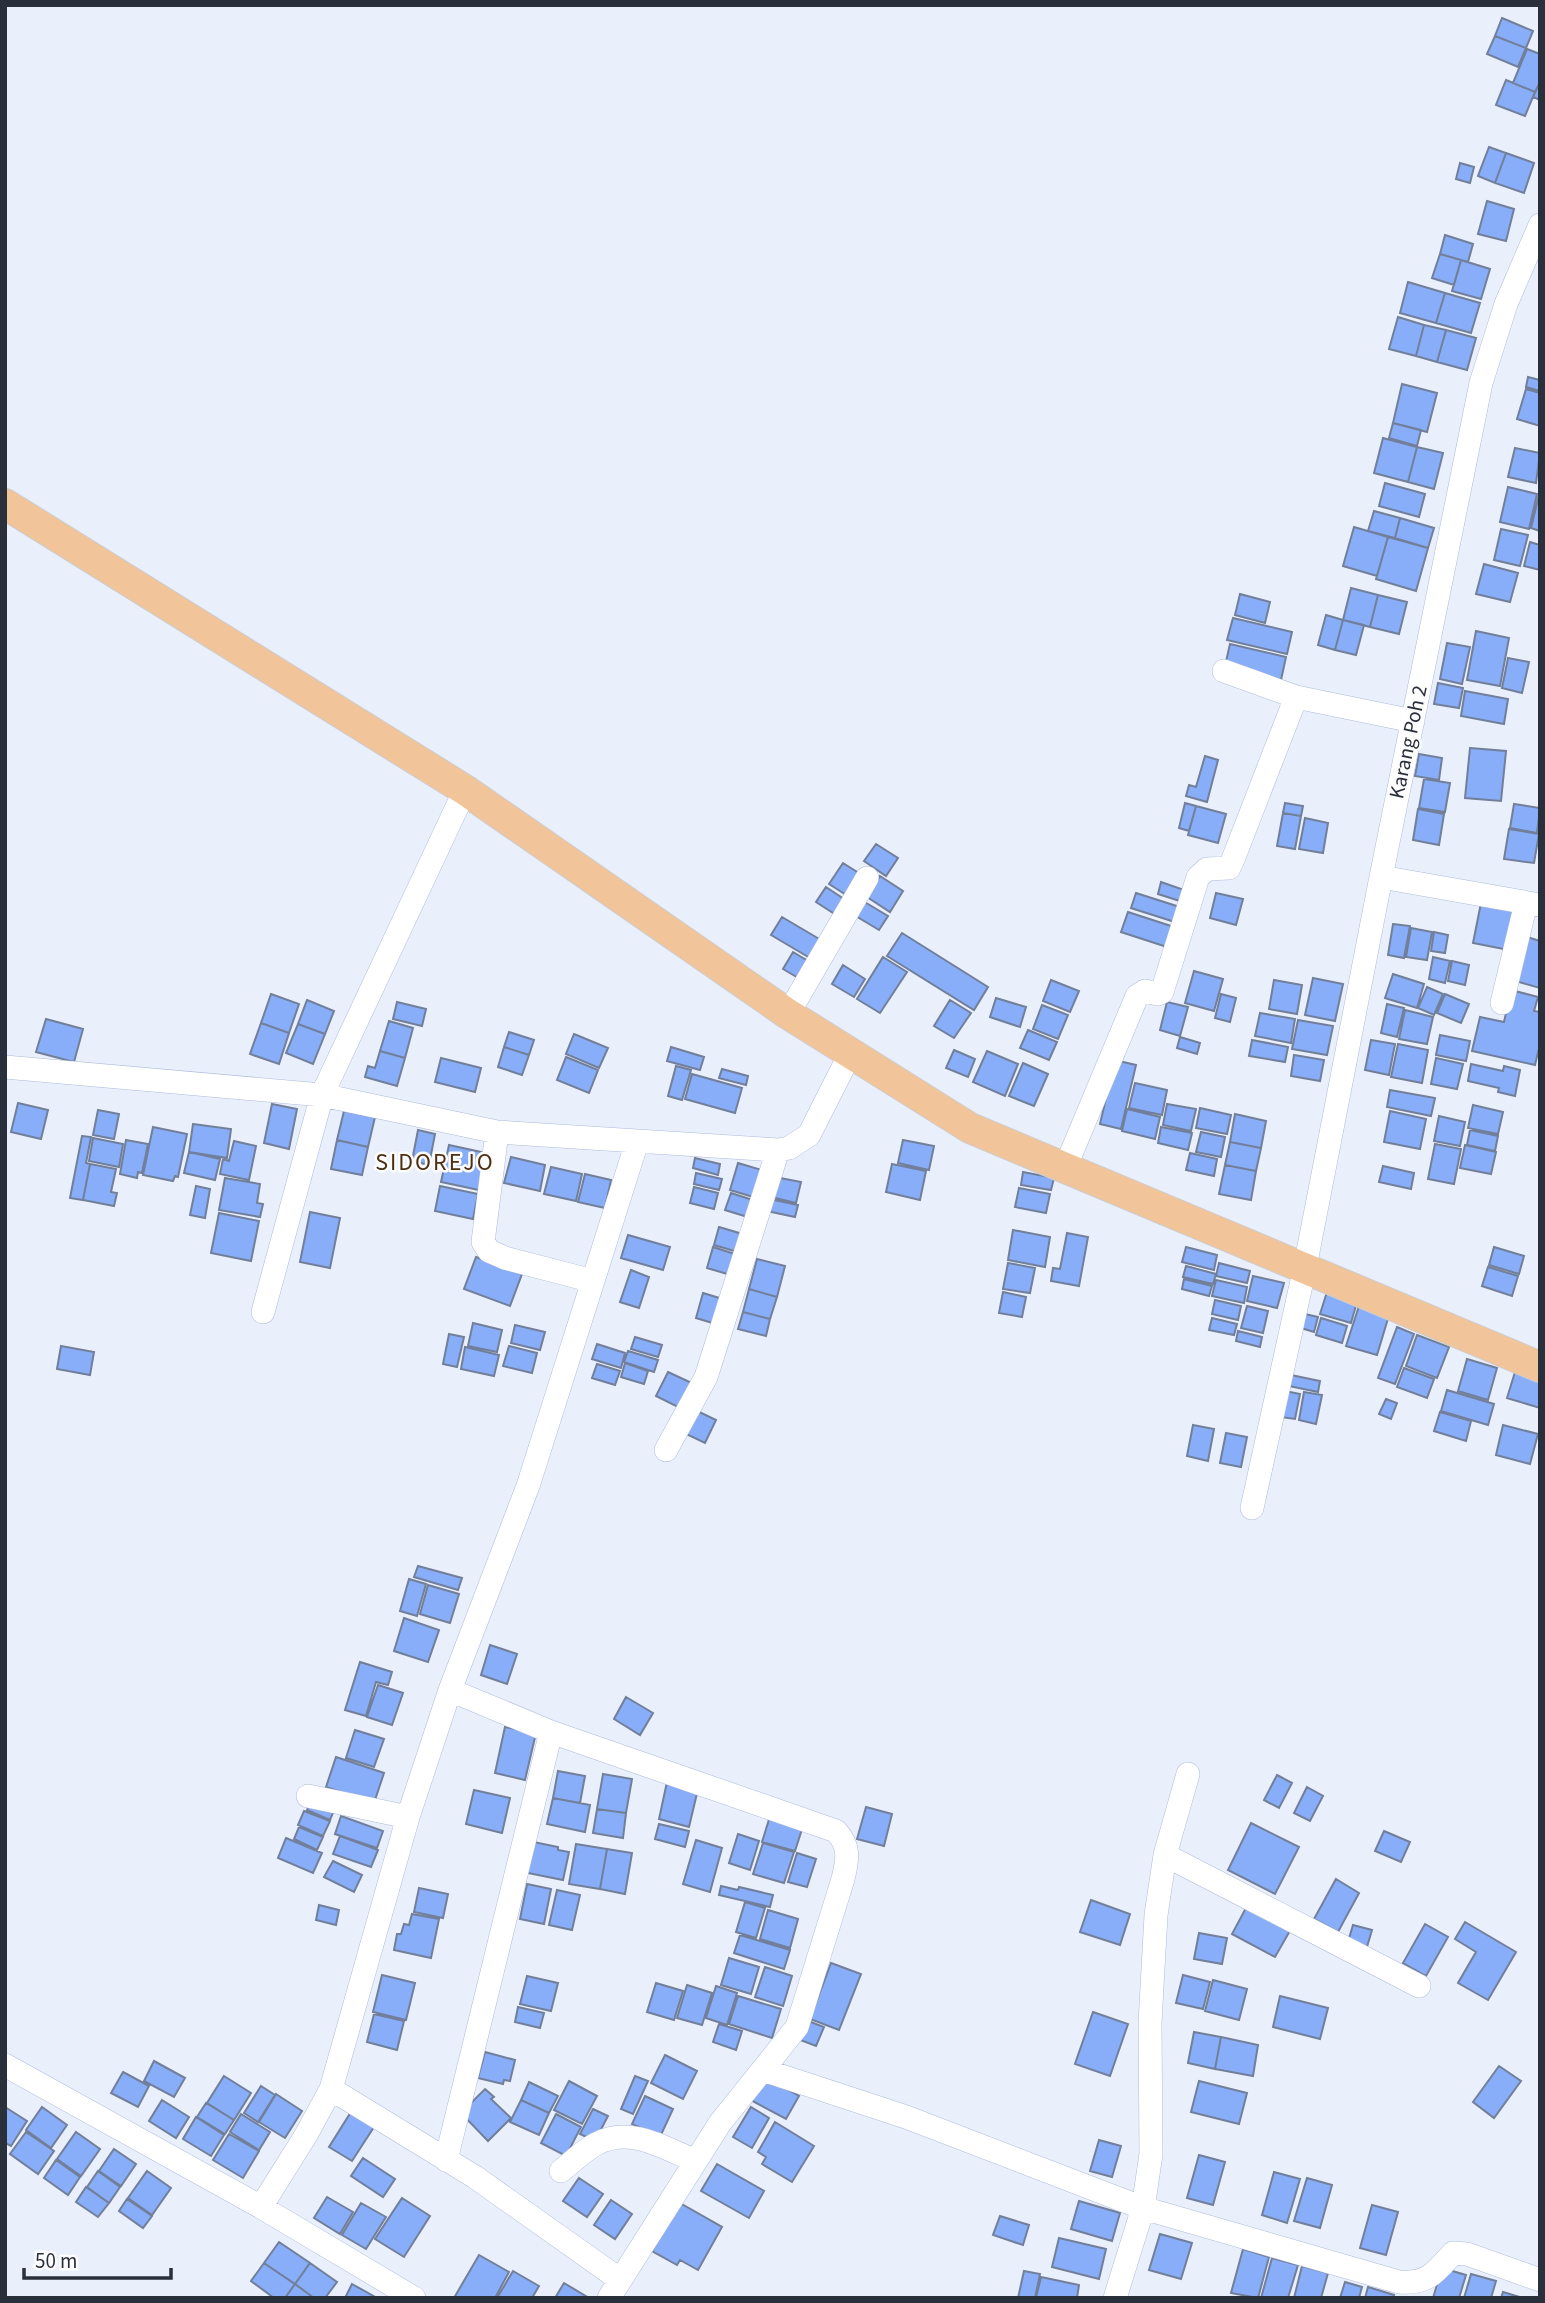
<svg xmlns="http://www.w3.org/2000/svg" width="1545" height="2303" font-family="'Source Sans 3',sans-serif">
<rect width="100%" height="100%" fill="#e9effb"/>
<path fill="#89aef9" stroke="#717f9a" stroke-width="2" d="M1502,18l31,13 -7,17 -31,-12z
M1495,36l31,12 -8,19 -31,-13z
M1527,49l13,5v28l-5,10 -22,-9z
M1506,80l29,12 -10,24 -29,-11z
M1540,82v18l-7,-3z
M1489,147l17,6 -11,30 -17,-7z
M1506,153l28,10 -10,30 -29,-10z
M1460,163l14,4 -4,16 -14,-4z
M1487,201l27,8 -8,32 -28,-7z
M1445,235l28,9 -5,18 -28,-8z
M1440,254l21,6 -7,25 -22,-7z
M1461,260l29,9 -9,30 -29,-8z
M1408,282l37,11 -9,30 -36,-10z
M1445,293l35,10 -9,30 -35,-10z
M1398,317l26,8 -8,31 -27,-7z
M1424,325l22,5 -9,32 -21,-6z
M1446,330l30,8 -9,32 -30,-8z
M1528,377l12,3v11l-14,-4z
M1402,384l35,9 -10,39 -34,-9z
M1526,389l14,4v33l-23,-7z
M1393,423l28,7 -4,16 -28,-8z
M1383,438l34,9 -9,35 -34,-9z
M1417,447l26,6 -9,36 -26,-7z
M1515,448l25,5 -4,30 -28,-6z
M1385,483l40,11 -6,23 -40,-11z
M1508,487l29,7 -8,35 -29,-7z
M1539,495l1,1v35l-9,-3z
M1374,511l26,7 -5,20 -27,-7z
M1400,518l34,10 -6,20 -33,-10z
M1354,527l34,10 -11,39 -34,-10z
M1501,529l27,6 -8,31 -26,-6z
M1388,537l40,11 -12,43 -40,-12z
M1530,542l10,3v25l-16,-4z
M1484,564l34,9 -8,29 -34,-8z
M1351,588l27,7 -8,32 -27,-7z
M1240,594l30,8 -5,21 -30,-8z
M1378,595l29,7 -8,32 -29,-7z
M1326,615l17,5 -8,30 -17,-5z
M1233,618l59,14 -5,22 -60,-14z
M1343,620l21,5 -8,30 -21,-5z
M1476,631l33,7 -9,48 -33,-6z
M1447,643l23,4 -8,37 -22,-5z
M1230,644l56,13 -5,23 -56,-14z
M1508,658l21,4 -7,31 -20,-5z
M1438,683l25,5 -4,20 -25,-4z
M1465,691l43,8 -4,25 -43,-8z
M1470,748l36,3 -5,50 -36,-3z
M1419,754l23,4 -3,22 -24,-4z
M1205,756l13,4 -11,42 -21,-6 3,-11 7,2z
M1424,779l26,4 -5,29 -26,-4z
M1185,803l11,3 -7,25 -10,-3z
M1285,803l18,3 -2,10 -18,-3z
M1514,804l26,4 -3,25 -27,-5z
M1196,806l30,8 -8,29 -30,-8z
M1418,809l26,5 -5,31 -26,-5z
M1283,813l18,3 -6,33 -18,-3z
M1305,818l23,5 -5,30 -24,-4z
M1509,829l30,5 -5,29 -30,-4z
M876,844l22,14 -12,18 -22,-15z
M843,863l22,14 -14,21 -22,-14z
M880,876l23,15 -13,21 -23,-15z
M1161,882l29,10 -4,11 -28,-9z
M826,887l24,16 -9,15 -25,-16z
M1136,893l50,16 -5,15 -50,-16z
M1216,893l27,6 -7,26 -26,-7z
M1482,898l35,7 -8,45 -36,-7z
M863,901l25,15 -9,14 -25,-15z
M1128,912l49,16 -7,20 -49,-16z
M782,917l44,26 -11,18 -44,-26z
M1393,924l17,2 -6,32 -16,-3z
M1411,928l21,4 -5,28 -21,-3z
M1434,932l14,3 -3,18 -14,-2z
M902,933l86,54 -14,23 -87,-54z
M1524,936l16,5v47l-28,-8z
M793,952l22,13 -10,17 -22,-13z
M883,957l24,15 -27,41 -23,-14z
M1433,957l17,4 -5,22 -16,-4z
M1452,961l17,4 -4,20 -17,-4z
M843,965l22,14 -11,18 -22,-13z
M1194,971l29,8 -9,32 -29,-8z
M1393,974l31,10 -7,24 -32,-10z
M1313,978l30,6 -8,37 -30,-6z
M1051,980l28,11 -9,21 -27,-11z
M1274,980l28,5 -5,29 -28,-5z
M1427,987l16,7 -9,21 -16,-7z
M1511,990l27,7 -4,14 6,1v32l-5,21 -63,-14 8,-34 24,5z
M271,994l28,10 -10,29 -28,-10z
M1221,994l15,4 -6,24 -15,-4z
M1445,994l24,10 -8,19 -24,-10z
M996,998l30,9 -6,20 -30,-10z
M307,1000l27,11 -9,23 -27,-10z
M950,1000l21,13 -17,25 -20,-12z
M397,1002l29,7 -4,17 -29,-7z
M1167,1002l21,5 -8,29 -20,-6z
M1387,1004l17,4 -7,29 -16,-4z
M1042,1005l26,10 -10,24 -25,-10z
M1405,1010l28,7 -6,27 -28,-5z
M1260,1013l35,6 -4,24 -36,-7z
M46,1019l37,10 -9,33 -38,-10z
M1298,1020l35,6 -6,29 -35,-6z
M389,1021l24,7 -8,30 -25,-7z
M261,1023l28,10 -10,31 -29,-10z
M298,1024l27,10 -12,30 -27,-11z
M1028,1030l29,12 -8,18 -29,-12z
M509,1032l25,8 -5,15 -25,-8z
M574,1034l34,14 -9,20 -33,-14z
M1440,1035l30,6 -4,20 -30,-6z
M1180,1037l20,6 -3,11 -20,-6z
M1252,1040l36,7 -3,15 -36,-6z
M1371,1040l24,4 -6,31 -24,-5z
M1398,1044l30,6 -6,33 -31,-6z
M504,1047l25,8 -7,20 -24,-8z
M671,1047l33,10 -4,13 -33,-9z
M954,1050l21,9 -7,18 -22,-9z
M380,1051l25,7 -8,28 -32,-9 3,-11 7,2z
M987,1051l31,13 -13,32 -32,-14z
M1294,1055l30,5 -4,21 -29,-5z
M566,1057l32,13 -9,23 -32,-13z
M441,1058l40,10 -6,24 -40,-10z
M1436,1058l27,6 -6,25 -26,-5z
M1115,1060l21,5 -15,64 -21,-5z
M1023,1063l25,11 -14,32 -25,-10z
M1471,1064l32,7 1,-5 16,4 -5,26 -17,-4 1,-4 -31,-7z
M676,1066l15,4 -9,30 -14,-4z
M722,1069l26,7 -2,9 -27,-7z
M692,1074l50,14 -7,25 -50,-14z
M1135,1083l32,7 -5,25 -33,-7z
M1390,1090l45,8 -4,18 -44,-9z
M18,1103l30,7 -7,29 -30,-7z
M272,1104l25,5 -8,40 -25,-6z
M1167,1104l29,5 -5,22 -28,-6z
M1473,1105l30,7 -5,22 -30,-6z
M1200,1108l31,7 -4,19 -31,-6z
M1127,1109l33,8 -5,22 -33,-8z
M98,1110l21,4 -5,25 -21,-4z
M344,1111l31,6 -7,30 -31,-7z
M1390,1111l36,8 -6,30 -36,-7z
M1235,1114l31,7 -5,27 -31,-6z
M1439,1116l26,6 -5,24 -26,-5z
M193,1124l38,5 -4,29 -38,-6z
M153,1127l34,7 -9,43 -3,-1 -2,5 -30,-6z
M1161,1127l31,6 -4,17 -30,-7z
M418,1130l17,4 -6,31 -17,-4z
M1470,1130l28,6 -3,15 -28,-6z
M1201,1132l24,5 -4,20 -25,-5z
M82,1136l9,1 -5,26 4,1 -7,36 -13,-2z
M93,1138l30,6 -4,23 -30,-6z
M126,1140l22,4 -6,29 -4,-1 -1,6 -17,-4z
M337,1140l31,7 -6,28 -31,-6z
M903,1140l31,6 -5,24 -31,-7z
M234,1141l22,5 -7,34 -29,-6 3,-15 6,2z
M1230,1142l31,6 -5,23 -31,-6z
M1435,1144l26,5 -7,35 -26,-5z
M449,1145l37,8 -7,37 -38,-8z
M1465,1145l31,7 -5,22 -31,-6z
M189,1152l31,7 -5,21 -31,-7z
M1190,1153l27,6 -3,17 -28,-6z
M511,1157l34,8 -5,26 -36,-8z
M695,1158l25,6 -2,11 -25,-7z
M738,1163l30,9 -8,27 -30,-9z
M90,1164l26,5 -5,23 6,1 -3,13 -31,-6z
M892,1164l34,7 -6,29 -34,-8z
M1225,1165l31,6 -5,29 -32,-6z
M1383,1166l31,7 -3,16 -32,-7z
M551,1167l31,7 -6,27 -32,-7z
M1023,1172l31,6 -3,12 -30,-5z
M696,1173l26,6 -3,11 -25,-6z
M585,1174l26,6 -6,28 -27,-6z
M775,1177l26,5 -5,21 -25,-6z
M225,1178l35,6 -3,19 6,1 -3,13 -41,-7z
M196,1186l14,3 -5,29 -15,-3z
M440,1186l38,8 -5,25 -38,-8z
M694,1187l24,6 -4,16 -24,-6z
M1019,1188l31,6 -4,19 -31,-6z
M731,1193l28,9 -5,17 -29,-9z
M765,1198l33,7 -3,12 -33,-7z
M310,1212l30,6 -10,50 -30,-6z
M219,1213l40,8 -8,40 -40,-8z
M719,1227l27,8 -5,18 -27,-8z
M1013,1230l37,7 -5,30 -37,-7z
M1067,1233l21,4 -9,49 -28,-5 2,-13 7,1z
M628,1235l42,12 -7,23 -42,-12z
M713,1247l28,9 -7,20 -27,-8z
M1186,1247l31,8 -3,15 -32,-8z
M1494,1247l30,9 -5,18 -30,-9z
M476,1257l46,17 -12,32 -46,-17z
M757,1259l28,7 -8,31 -28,-8z
M1008,1263l27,5 -5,25 -27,-4z
M1219,1263l31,8 -3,12 -31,-7z
M1186,1266l30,8 -3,10 -30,-7z
M1488,1267l30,9 -6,20 -30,-10z
M631,1270l18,7 -10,31 -19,-6z
M1253,1276l31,7 -7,25 -30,-7z
M1184,1279l28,7 -3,10 -27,-7z
M1216,1280l31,7 -3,16 -32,-7z
M749,1289l28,8 -7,22 -27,-7z
M1003,1292l23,5 -4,20 -23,-4z
M1327,1292l30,10 -6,21 -31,-9z
M703,1293l23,7 -7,25 -23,-7z
M1215,1300l26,6 -3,14 -26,-6z
M1360,1303l30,9 -13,43 -31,-9z
M1247,1306l21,5 -5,22 -22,-5z
M743,1312l27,7 -4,17 -28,-7z
M1305,1314l13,3 -4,15 -13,-4z
M1212,1318l25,6 -3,11 -25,-5z
M1321,1318l26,8 -5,17 -26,-8z
M473,1323l29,7 -5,22 -29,-6z
M515,1325l30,7 -5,18 -29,-7z
M1397,1327l17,7 -19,50 -17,-6z
M1238,1331l24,6 -2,10 -24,-6z
M449,1334l15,3 -7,30 -14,-3z
M1417,1335l32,12 -12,31 -31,-12z
M635,1337l27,8 -4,12 -27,-8z
M597,1344l28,9 -4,15 -29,-9z
M61,1346l33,6 -4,23 -33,-6z
M509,1346l28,7 -5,20 -29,-7z
M465,1347l34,8 -5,21 -33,-7z
M628,1351l30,9 -4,12 -30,-10z
M1467,1359l30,9 -9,32 -30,-9z
M625,1363l23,8 -4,13 -23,-7z
M597,1364l23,7 -5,14 -23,-7z
M1404,1368l30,11 -7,19 -30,-11z
M668,1372l28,13 -12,25 -28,-14z
M1515,1372l25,8v28l-33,-10z
M1291,1375l29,6 -2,11 -29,-6z
M1447,1390l47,14 -6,21 -47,-14z
M1285,1391l15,3 -5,25 -15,-2z
M1304,1392l18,3 -6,29 -17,-4z
M1386,1399l11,4 -6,16 -12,-5z
M691,1408l25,12 -11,23 -25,-12z
M1440,1412l31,9 -5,20 -32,-10z
M1193,1425l21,4 -6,32 -21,-5z
M1503,1425l35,9 -8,30 -34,-9z
M1226,1433l21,4 -6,30 -21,-4z
M418,1566l44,12 -4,12 -44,-13z
M409,1579l17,5 -9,32 -17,-5z
M428,1585l31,9 -9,29 -30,-9z
M404,1618l35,12 -11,32 -34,-11z
M490,1645l27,9 -10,30 -26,-9z
M360,1662l32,10 -4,13 -12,-3 -10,34 -21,-6z
M378,1685l25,8 -11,32 -25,-8z
M626,1697l27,16 -13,22 -26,-16z
M505,1727l31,6 -11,47 -30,-7z
M355,1730l29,9 -10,28 -28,-9z
M336,1757l48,16 -10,30 -48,-16z
M558,1771l27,5 -5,27 -27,-5z
M603,1774l29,5 -6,34 -29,-4z
M1277,1775l15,8 -13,25 -15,-8z
M667,1782l31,7 -9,38 -30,-8z
M1307,1787l16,9 -13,25 -16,-8z
M474,1790l36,8 -8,35 -36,-9z
M553,1798l37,7 -5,27 -38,-8z
M312,1799l23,9 -5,12 -23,-10z
M866,1807l26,7 -8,32 -27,-7z
M597,1809l29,4 -3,25 -30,-5z
M304,1811l26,10 -7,15 -25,-11z
M771,1813l33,10 -9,28 -33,-9z
M341,1816l42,15 -6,17 -42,-14z
M1251,1823l48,24 -24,47 -47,-24z
M659,1824l30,7 -4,16 -30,-8z
M299,1827l24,10 -6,13 -23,-11z
M1384,1831l26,11 -9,20 -26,-11z
M738,1834l21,7 -9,29 -21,-7z
M340,1836l38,14 -7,17 -38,-13z
M286,1838l36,15 -9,20 -35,-15z
M696,1840l26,8 -12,44 -27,-8z
M529,1841l29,6v3l11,2 -6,28 -40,-8z
M763,1843l31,9 -10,31 -31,-9z
M576,1844l31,5 -7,40 -31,-5z
M607,1849l25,4 -7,41 -25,-5z
M797,1853l19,6 -9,28 -19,-5z
M333,1861l29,14 -8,17 -30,-15z
M1336,1879l23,14 -21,39 -24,-13z
M527,1884l24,5 -7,35 -24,-5z
M721,1886l17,4 1,-3 34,8 -3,12 -51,-12z
M419,1888l29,6 -5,24 -29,-6z
M557,1890l23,5 -8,35 -23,-5z
M1091,1900l39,14 -10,31 -40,-13z
M745,1902l20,6 -9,30 -20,-6z
M319,1905l20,5 -3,15 -20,-5z
M1247,1906l44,23 -16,28 -43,-23z
M768,1910l30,9 -8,29 -30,-9z
M412,1914l27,5 -8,39 -37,-8 3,-16h4l3,-10 5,1z
M1465,1922l51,30 -28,48 -30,-17 18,-31 -21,-13z
M1425,1924l23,13 -22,39 -23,-13z
M1353,1925l19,5 -6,20 -19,-5z
M1199,1933l28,5 -5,26 -28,-5z
M740,1935l50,15 -6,19 -50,-16z
M729,1958l30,9 -8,27 -30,-9z
M831,1963l30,11 -22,56 -29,-11z
M765,1967l27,9 -9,30 -28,-9z
M382,1975l33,8 -9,37 -33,-8z
M1183,1975l27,7 -7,27 -27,-6z
M527,1976l31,7 -7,28 -31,-7z
M1213,1980l34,9 -8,31 -34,-9z
M656,1983l27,8 -9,29 -27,-8z
M687,1985l25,8 -10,32 -25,-7z
M716,1986l21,7 -10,32 -21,-7z
M738,1996l43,13 -9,29 -43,-14z
M1280,1996l48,12 -8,31 -47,-12z
M518,2007l26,6 -4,15 -25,-6z
M1093,2012l35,12 -18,52 -35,-12z
M374,2014l30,7 -7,29 -30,-8z
M803,2019l21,8 -8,19 -21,-8z
M719,2024l23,7 -6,19 -23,-8z
M1194,2032l27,5 -6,32 -27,-6z
M1221,2037l37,8 -5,31 -38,-7z
M485,2052l30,8 -5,21 -6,-1 -1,4 -25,-6z
M665,2055l32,16 -14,28 -32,-16z
M154,2061l31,17 -11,19 -30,-16z
M1499,2066l22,15 -27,37 -21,-16z
M123,2072l26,14 -11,21 -27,-14z
M760,2074l39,22 -13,23 -39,-21z
M224,2076l27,17 -17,27 -27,-17z
M635,2076l13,5 -15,33 -12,-5z
M569,2081l28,15 -15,28 -28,-14z
M1199,2081l48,12 -8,31 -48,-12z
M529,2082l29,14 -9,17 -28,-13z
M261,2086l14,9 -17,27 -14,-9z
M485,2089l9,8 -3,2 20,19 -23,23 -27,-28z
M276,2094l26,17 -17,27 -26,-16z
M645,2096l28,13 -13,28 -28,-13z
M162,2100l27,17 -13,21 -27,-17z
M521,2100l28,13 -10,22 -29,-13z
M206,2103l28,17 -9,14 -28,-17z
M5,2107l22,14 -16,25 -6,-3z
M42,2107l25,18 -16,23 -25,-18z
M751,2107l18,11 -17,30 -19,-11z
M593,2109l15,7 -13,25 -15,-7z
M351,2112l23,15 -22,34 -23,-14z
M241,2114l29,18 -11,18 -29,-18z
M556,2114l25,13 -15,29 -25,-13z
M196,2117l28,18 -13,21 -28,-17z
M775,2122l39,24 -22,36 -30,-18 4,-7 -8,-5z
M26,2132l28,19 -16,23 -28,-20z
M76,2132l24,17 -19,27 -24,-17z
M229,2134l30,17 -16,27 -30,-18z
M1099,2140l22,6 -9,31 -22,-6z
M114,2149l22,15 -15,22 -22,-15z
M1199,2155l26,7 -12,43 -26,-7z
M363,2158l32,21 -12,18 -32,-21z
M56,2160l24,17 -12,18 -24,-17z
M717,2164l47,27 -15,27 -48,-27z
M98,2171l22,16 -11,16 -22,-16z
M147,2171l24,17 -19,27 -24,-17z
M1274,2172l26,7 -13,44 -25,-8z
M579,2178l24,16 -16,23 -24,-16z
M1307,2178l25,7 -12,43 -26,-7z
M86,2187l23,16 -11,14 -22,-15z
M327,2197l26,15 -13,22 -26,-16z
M402,2198l28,18 -26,41 -29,-18z
M127,2199l25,17 -9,12 -24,-17z
M611,2200l21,14 -17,25 -21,-14z
M1079,2201l41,12 -8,28 -41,-12z
M361,2203l25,14 -20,32 -24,-14z
M680,2203l42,24 -24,43 -18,-10 -3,5 -25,-14z
M1372,2205l26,7 -12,43 -26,-7z
M1000,2216l29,9 -6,20 -30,-10z
M1160,2234l32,9 -11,36 -32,-9z
M1059,2238l47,11 -7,30 -47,-12z
M279,2242l31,21 -15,21 -31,-21z
M1243,2249l26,8 -11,41 -27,-5z
M479,2255l30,17 -14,26h-41z
M1272,2258l26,7 -10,33h-27z
M264,2263l31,21 -10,14h-11l-23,-17z
M310,2263l27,19 -12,16h-11l-19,-14z
M1302,2266l26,7 -7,25h-27z
M1442,2268l24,7 -7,23h-26z
M513,2271l26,15 -7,12h-35z
M1024,2271l16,3 -5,24h-17z
M1471,2274l25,7 -5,17h-27z
M1041,2277l38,8 -2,13h-41z
M1345,2282l17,5 -3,11h-19z
M564,2283l25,15h-34z
M295,2284l19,14h-29z
M352,2284l25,14h-32z
M1368,2287l26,8 -1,3h-28z
M1503,2292l20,6h-22z"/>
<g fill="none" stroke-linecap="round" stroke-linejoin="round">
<defs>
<path id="minor" d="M1224,671l72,26
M1381,877l159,28
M1502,1003l24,-100
M788,1014l79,-136
M5,1067l317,28 175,37 281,18 11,-2 20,-13 42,-83
M497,1132l-14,110 6,9 16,7 88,23
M1065,1168l72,-172 8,-5 13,3 4,-2 36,-115 9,-8 22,-1 3,-6 64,-165 117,24
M263,1312l59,-217 143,-305
M666,1450l40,-73 72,-227
M1252,1508l53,-241 76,-390 100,-494 25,-79 34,-79
M450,1690l101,42 285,99c14,15 12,28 7,48l-46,148 -77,96 -111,175
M308,1796l100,21
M1165,1855l254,131
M5,2065l256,142 153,91
M763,2070l143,47 237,91 256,74c29,2 36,-9 54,-29l14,1 73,26
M331,2089l144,88 144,102
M446,2160l105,-428
M561,2171c11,-9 22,-20 35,-27 34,-18 67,3 99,17
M261,2207l45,-72 25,-46 77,-272 42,-127 78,-204 109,-344
M1115,2298l28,-90 8,-54 -1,-131 6,-108 9,-60 23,-81"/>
<path id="major" d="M5,504l460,286 323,224 182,114 570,239"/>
</defs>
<use href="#minor" stroke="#adbcda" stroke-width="24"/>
<use href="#major" stroke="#cccdd0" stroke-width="32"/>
<use href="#minor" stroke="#fff" stroke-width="23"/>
<use href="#major" stroke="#f1c49a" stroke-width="30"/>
</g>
<g text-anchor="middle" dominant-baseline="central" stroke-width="5" stroke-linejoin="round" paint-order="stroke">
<g font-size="21" fill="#2a303b" stroke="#fcfcfc">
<text transform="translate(1408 742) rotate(-78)">Karang Poh 2</text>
</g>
<g font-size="24" letter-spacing="2" fill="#4d3013" stroke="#fcfcfc">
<text x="435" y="1162">SIDOREJO</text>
</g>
</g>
<rect width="1545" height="2303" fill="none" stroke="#2a303b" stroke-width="14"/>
<path d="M24 2268v10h147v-10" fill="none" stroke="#2a303b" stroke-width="3.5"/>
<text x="35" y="2268" font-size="21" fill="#2a303b" stroke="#fcfcfc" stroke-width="5" paint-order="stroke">50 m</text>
</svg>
